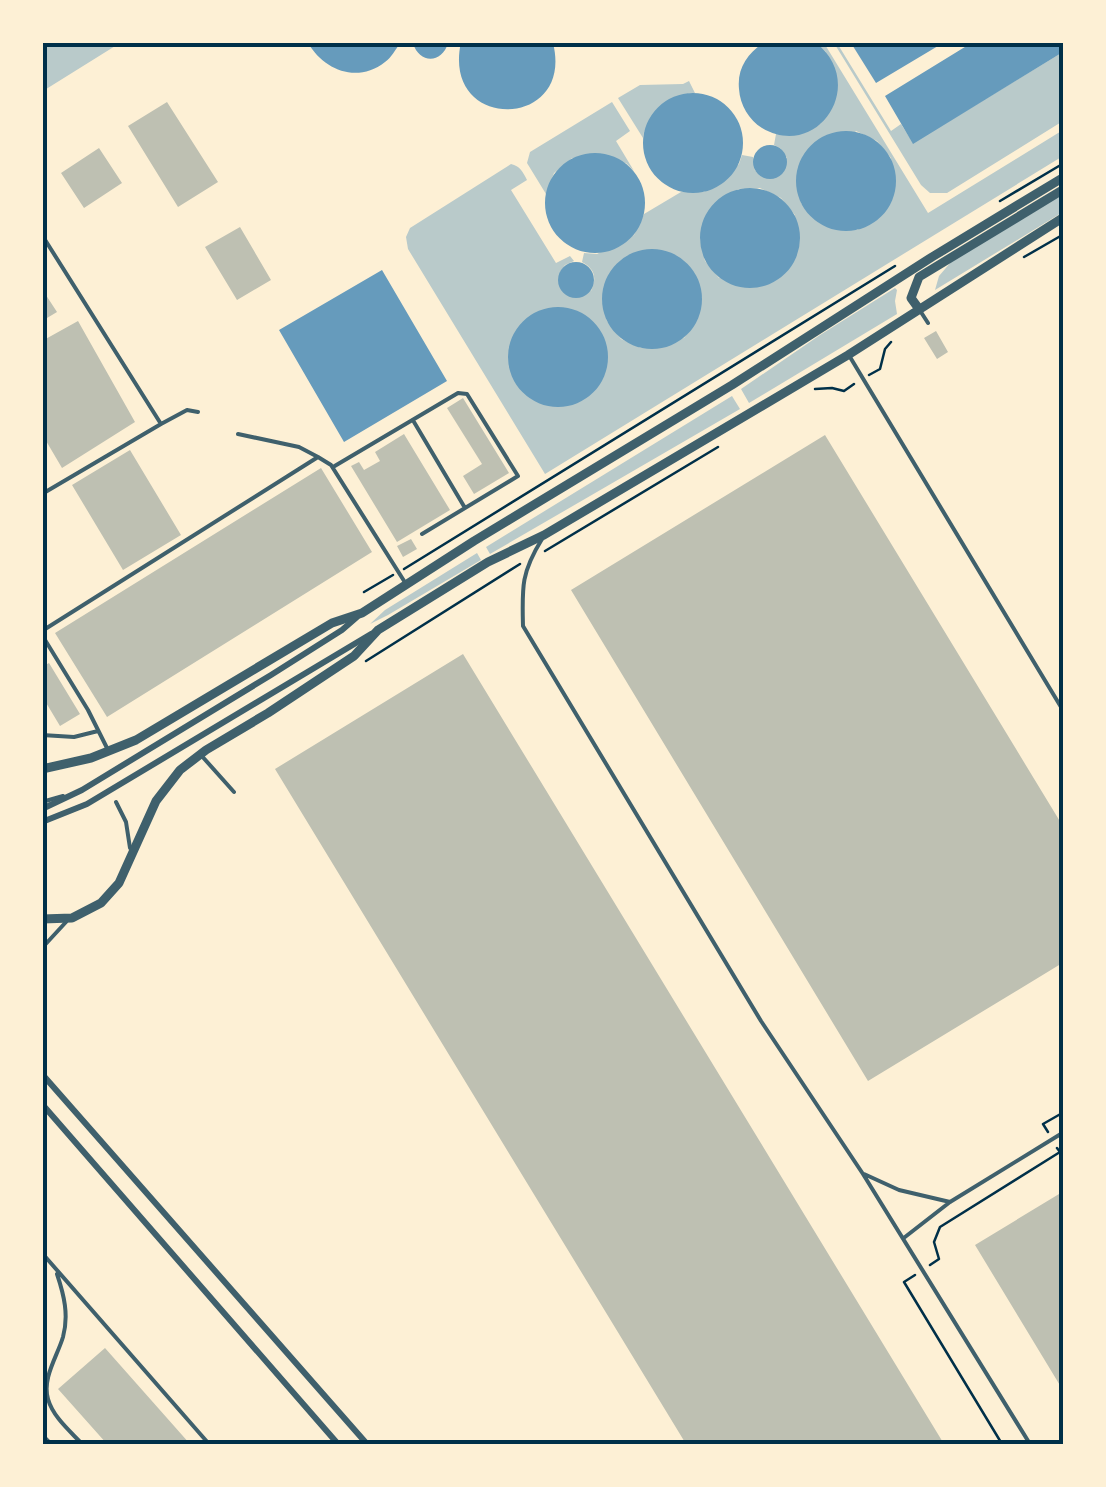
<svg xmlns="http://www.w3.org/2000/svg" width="1106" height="1487" font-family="'Open Sans',sans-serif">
<rect width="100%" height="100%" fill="#fdf0d5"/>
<path fill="#b9caca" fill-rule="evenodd" d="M43,42h77v1l-77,48z
M815,43h9l104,170 135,-83v26l-518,318 -137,-225 -2,-12 4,-9 101,-64c9,2 12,8 16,16l-16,10 45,73 14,-7 4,5 -9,4 -5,7 31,19c6,-13 4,-22 -9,-29l2,-9 13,1 37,-19 10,-21 37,-22h23l35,-28 3,-9 11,2 2,14 32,-13 -7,-10 -6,-3 2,-11h25l20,-11 5,-71zM856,131l21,10 14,17 -33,72c-29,0 -39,-4 -57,-27zM760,188l21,10 14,17 -76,63 -14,-17 -5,-23 38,-49zM702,297l-5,23 -13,18 -43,10 -20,-9 -14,-18 -5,-22z
M834,43h3l54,88 10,-7 12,19 150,-91v69l-116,72h-17l-9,-8z
M689,81l6,12h-6l-45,39 -1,6 -25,-40 22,-13 43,-1z
M612,102l18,29 -14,10 18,30 -8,-8 -54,-5 -18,15 -8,21 -19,-31 3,-11z
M1063,193v19l-128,78 4,-14 12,-14z
M895,288l2,2 -2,11 2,13 -148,89 -8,-14 79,-54z
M732,396l8,13 -250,145 -4,-7z
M477,553l4,7 -93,55 -18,9 15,-14z"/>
<path fill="#669bbc" d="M461,42l92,1c22,87 -112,90 -92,-1z
M815,42c54,41 3,119 -53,86 -13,-8 -22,-23 -23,-39 -2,-20 8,-35 24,-46z
M973,42l90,1v9l-150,92 -28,-48z
M308,43v-1l92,1c-4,6 -9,15 -15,19 -28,22 -61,8 -77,-19z
M413,43v-1l35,1c-6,21 -29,21 -35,0z
M851,43h92l-67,40z
M643 143a50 50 0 1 1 100 0a50 50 0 1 1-100 0Z
M796 181a50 50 0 1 1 100 0a50 50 0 1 1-100 0Z
M753 162a17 17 0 1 1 34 0a17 17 0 1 1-34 0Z
M545 203a50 50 0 1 1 100 0a50 50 0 1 1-100 0Z
M700 238a50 50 0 1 1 100 0a50 50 0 1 1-100 0Z
M602 299a50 50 0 1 1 100 0a50 50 0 1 1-100 0Z
M558 280a18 18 0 1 1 36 0a18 18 0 1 1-36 0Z
M382,270l65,111 -103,61 -65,-112z
M508 357a50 50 0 1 1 100 0a50 50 0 1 1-100 0Z"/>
<path fill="#bec0b2" d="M167,102l51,80 -40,25 -50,-81z
M99,148l23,35 -38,25 -23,-35z
M240,227l31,53 -34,20 -32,-53z
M42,289l15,23 -15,9z
M78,321l57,101 -73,46 -20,-34v-93z
M936,331l12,21 -11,7 -13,-21z
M463,398l46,75 -35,21 -11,-18 19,-12 -35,-56z
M404,434l46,76 -53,32 -46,-76 8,-4 5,8 16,-9 -5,-9z
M825,435l239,393v134l-196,119 -297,-491z
M130,450l51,85 -58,35 -51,-85z
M321,468l51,84 -265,165 -52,-84z
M411,539l6,10 -14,8 -6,-11z
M463,654l481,790h-258l-411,-675z
M49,663l31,51 -20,12 -18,-30v-29z
M1064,1191v201l-89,-147z
M105,1348l85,96h-83l-49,-55z"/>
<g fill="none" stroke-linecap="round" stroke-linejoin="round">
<path stroke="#003049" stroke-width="2.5" d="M1000,201l64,-38
M1024,257l40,-23
M869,375l11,-6 5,-20 6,-7
M815,389l17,-1 12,3 10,-7
M545,551l173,-104
M404,569l491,-303
M364,592l29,-17
M366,661l154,-97
M1048,1132l-5,-8 21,-12
M930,1265l9,-6 -5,-17 6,-15 120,-75 -3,-4
M915,1275l-11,7 98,162"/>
<path stroke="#3f606c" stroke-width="4" d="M42,235l119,189 -119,70
M919,309l9,14
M850,357l214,355
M414,422l51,86
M161,424l26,-14 11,2
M238,434l61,13 19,10
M333,467l125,-74 9,1 51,82 -96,58
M542,539c-21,34 -20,48 -19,87l238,395 102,153 167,270
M42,631l276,-174 13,8 75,119
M42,635l46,75 19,38
M42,735l32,2 24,-6
M200,754l34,38
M42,802l21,-6
M116,802l10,20 4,26
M42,948l24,-26
M864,1174l35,16 51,12
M905,1237l45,-35 114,-70
M42,1253l167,191
M57,1274c7,21 12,41 6,63 -6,20 -21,41 -15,62 5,18 22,32 34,45
M42,1435l9,9"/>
<path stroke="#3f606c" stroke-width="6" d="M42,809l40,-19 189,-115 71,-45 15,-13
M42,822l45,-18 284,-170
M42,1074l325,370
M42,1104l296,340"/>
<path stroke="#3f606c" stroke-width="9" d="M919,309l-8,-11 8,-21 145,-88
M42,769l49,-11 45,-18 196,-117 30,-10 112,-72 258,-156 200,-128 132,-80
M42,919l30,-1 29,-15 18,-20 37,-82 24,-31 26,-20 62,-37 86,-57 24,-26 110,-68 56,-27 304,-180 216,-138"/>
</g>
<rect width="1106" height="1487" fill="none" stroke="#fdf0d5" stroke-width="90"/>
<rect x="45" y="45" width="1016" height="1397" fill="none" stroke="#003049" stroke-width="4"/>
</svg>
